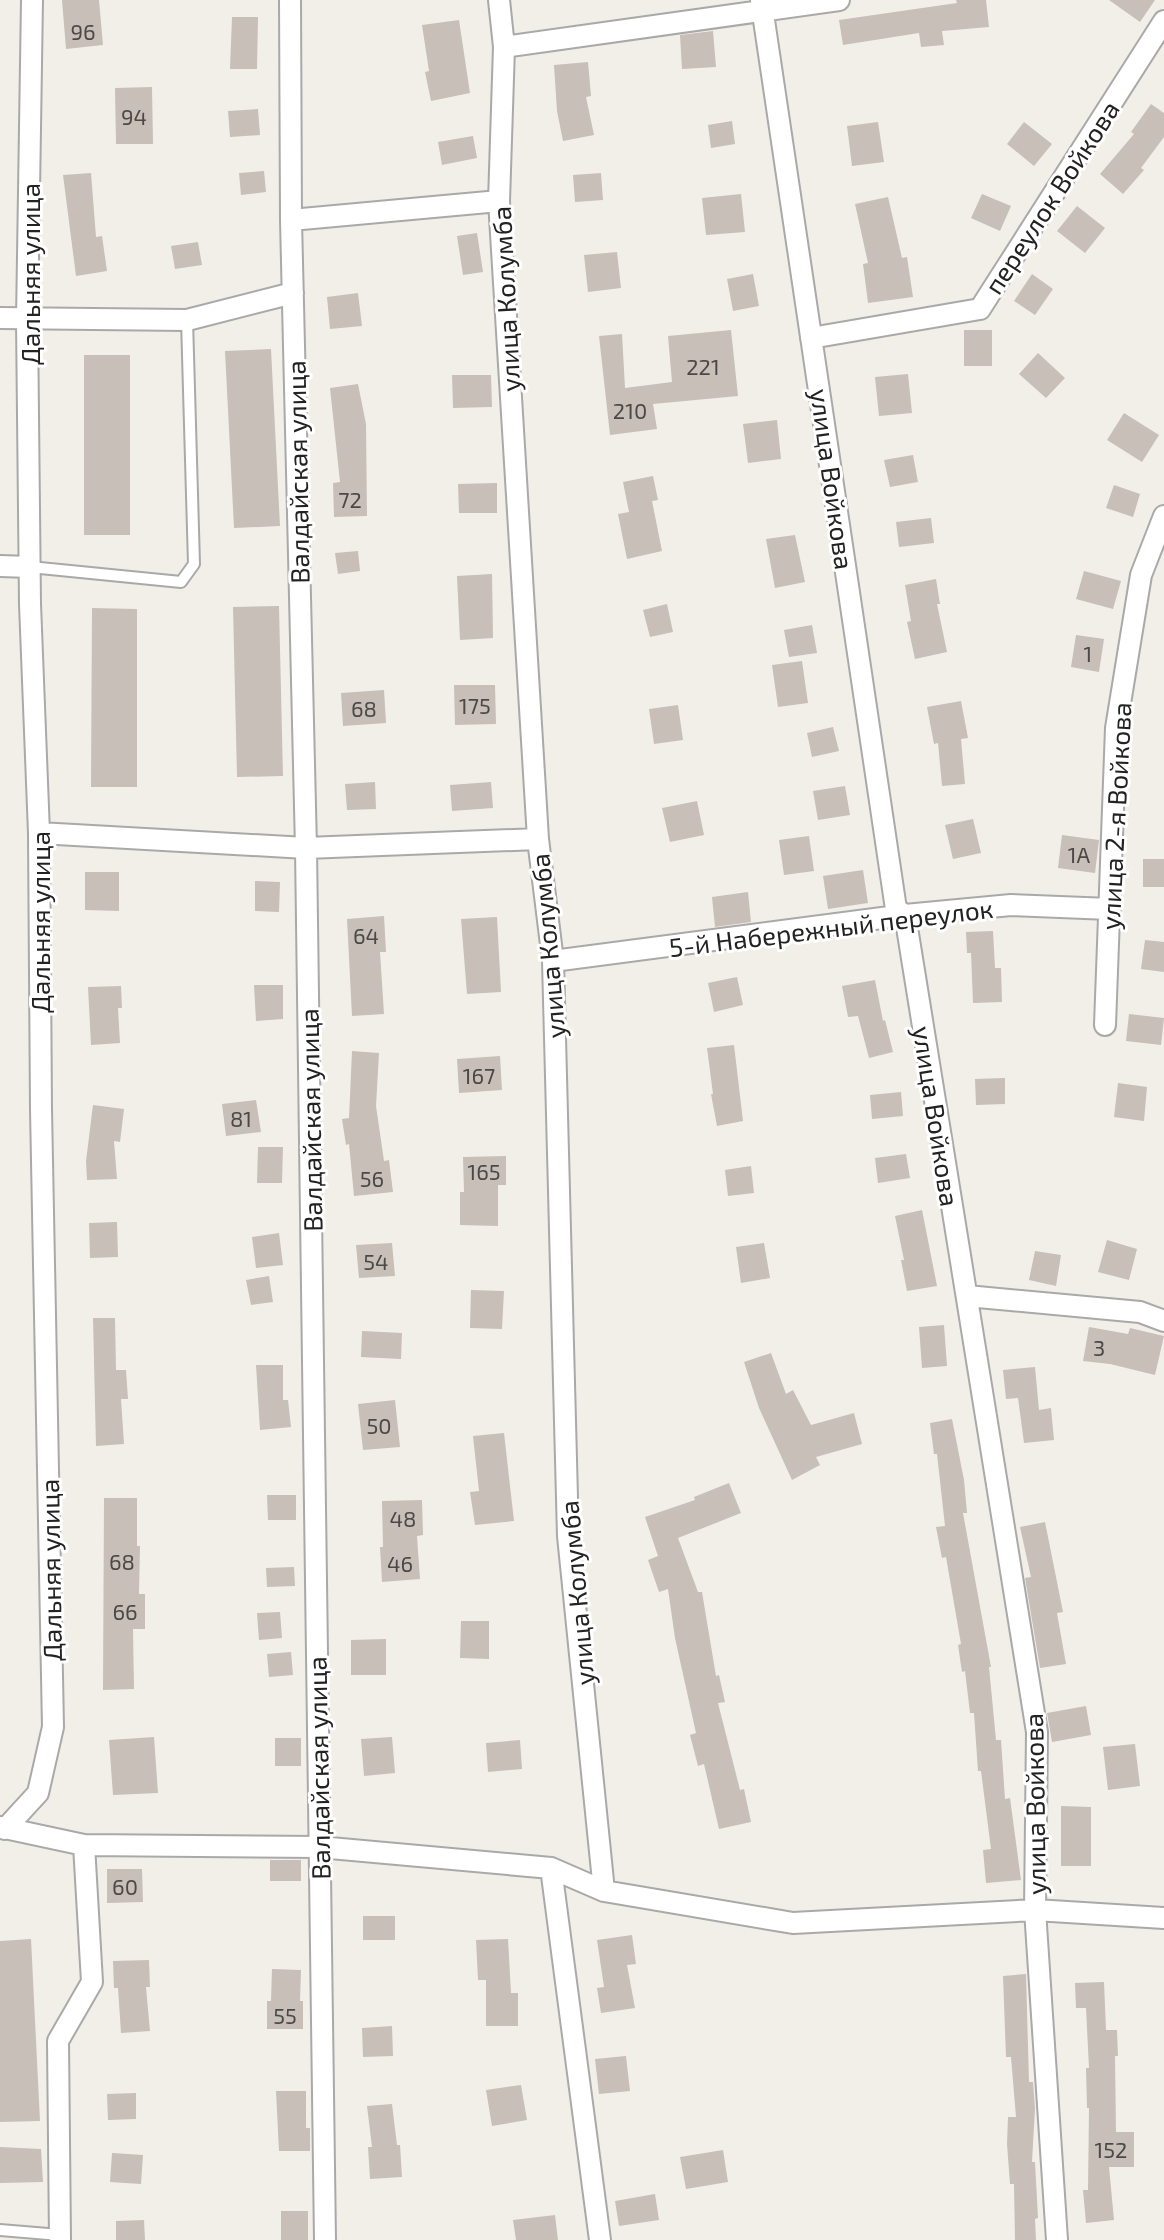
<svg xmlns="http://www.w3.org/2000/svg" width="1164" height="2240" font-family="'Exo 2',sans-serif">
<rect width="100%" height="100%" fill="#f2efe9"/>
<path fill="#c7bfb8" d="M62,0h37l4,45 -37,4z
M956,0h30l3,27 -47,4 2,14 -23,2 -2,-14 -76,12 -4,-25 118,-17z
M1109,0h46l-15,22z
M232,17h26l-1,52h-27z
M459,20l11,73 -39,8 -6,-29 4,-1 -7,-46z
M713,31l3,36 -34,2 -2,-34z
M588,62l3,34 -5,1 8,38 -31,6 -6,-30 -3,-46z
M152,87l1,57h-37l-1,-56z
M1151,104l13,9v24l-23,31 3,2 -21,24 -23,-20 34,-40 -3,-2z
M258,109l2,26 -30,2 -2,-26z
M732,121l3,23 -24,4 -3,-23z
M878,122l6,40 -32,4 -5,-40z
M1024,122l28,22 -18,22 -27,-22z
M473,136l4,22 -35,7 -4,-23z
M264,171l2,21 -25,3 -2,-22z
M91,173l5,64 6,-1 5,35 -31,5 -13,-101z
M601,173l2,27 -28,2 -2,-27z
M741,194l4,38 -39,3 -4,-37z
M982,194l29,12 -11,25 -29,-13z
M888,197l14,61 5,-1 6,40 -45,6 -5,-39 5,-1 -13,-59z
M1077,206l28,22 -20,25 -28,-22z
M477,233l6,39 -20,3 -6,-39z
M198,242l4,23 -27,4 -4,-23z
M617,252l4,36 -33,4 -4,-37z
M753,274l6,32 -26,5 -6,-32z
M1032,274l21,15 -18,26 -21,-14z
M358,293l4,33 -32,3 -3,-32z
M731,330l7,66 -85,8 4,25 -47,6 -11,-99 23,-2 3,54 47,-6 -4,-46z
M964,330h28v36h-28z
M271,349l9,177 -46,2 -9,-177z
M1038,353l27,25 -19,20 -27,-24z
M84,355h46v180h-46z
M908,374l4,39 -33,3 -4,-39z
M452,375h39l1,32 -39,1z
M358,384l8,40 1,92 -33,1 -1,-34 7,-1 -10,-94z
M1124,413l35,22 -17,27 -35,-22z
M777,420l4,39 -33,4 -5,-39z
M913,455l5,27 -28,5 -6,-27z
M653,476l5,24 -6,1 10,50 -35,8 -9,-45 11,-2 -6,-30z
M497,483v30h-38l-1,-29z
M1114,485l26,9 -7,23 -27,-9z
M931,518l3,25 -35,4 -3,-25z
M795,535l10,47 -30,6 -9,-49z
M358,551l2,20 -22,3 -3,-21z
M1084,571l37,10 -8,28 -37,-10z
M492,574l1,64 -33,2 -3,-64z
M936,579l4,25h-3l10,48 -32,7 -8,-37 4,-1 -6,-36z
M667,604l6,28 -23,5 -7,-27z
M279,606l4,170 -46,1 -4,-170z
M92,608l45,1v178h-46z
M812,625l5,28 -28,4 -5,-27z
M1076,635l28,4 -5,33 -28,-5z
M802,661l6,42 -30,4 -6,-42z
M454,685h41l1,39 -41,1z
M384,690l2,33 -43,3 -2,-33z
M961,701l7,37 -7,1 4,45 -23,2 -4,-43 -4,1 -7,-37z
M678,705l5,35 -29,4 -5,-35z
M833,727l6,24 -27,6 -5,-24z
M375,782l1,27 -29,1 -2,-26z
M491,782l2,26 -41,3 -2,-26z
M845,786l5,29 -32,5 -5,-29z
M697,801l7,34 -34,7 -8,-34z
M973,819l8,34 -28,6 -8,-34z
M1062,835l37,5 -4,33 -37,-5z
M809,836l5,35 -30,4 -5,-35z
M1143,859h21v28h-21z
M863,870l5,33 -40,6 -5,-33z
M85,872h34v39l-34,-1z
M255,881l25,1 -1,30 -24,-1z
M748,892l3,30 -36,5 -3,-30z
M384,916l2,36h-6l4,62 -32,2 -5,-97z
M497,917l4,75 -34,2 -6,-75z
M993,931l2,37h6l1,34 -29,1 -2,-50h-4l-1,-21z
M1145,940l19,2v30l-23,-3z
M737,977l6,28 -29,7 -6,-29z
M875,980l8,41 2,-1 8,32 -24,6 -11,-42 -10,1 -6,-31z
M254,985h29v34l-27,2z
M121,986l1,22h-4l2,35 -29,2 -3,-58z
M1129,1014l35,4 -3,27 -35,-4z
M734,1045l9,76 -26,5 -6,-32h2l-6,-46z
M352,1051l27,2 -3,53 8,55 5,-1 4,32 -39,4 -5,-52 -3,1 -4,-26 7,-1z
M500,1056l2,34 -43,3 -2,-34z
M1005,1078v26l-29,1 -1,-26z
M1118,1083l29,4 -3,34 -30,-4z
M901,1092l2,24 -31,3 -2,-24z
M256,1100l5,32 -35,4 -4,-32z
M93,1105l31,4 -4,33 -6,-1 3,38 -30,1 -1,-19z
M258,1147h25l-1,36h-25z
M906,1154l4,24 -32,5 -3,-25z
M506,1156v29h-8v41l-38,-1v-33h4l-1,-35z
M751,1166l3,27 -26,3 -3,-26z
M922,1210l15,76 -30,5 -6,-31h3l-9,-44z
M117,1222l1,35 -28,1 -1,-35z
M279,1233l4,32 -27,3 -4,-31z
M1107,1240l30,9 -8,31 -31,-8z
M392,1243l3,33 -36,2 -3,-33z
M764,1243l6,35 -29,5 -5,-36z
M1035,1251l26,4 -5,31 -27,-6z
M269,1276l4,26 -22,3 -5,-25z
M471,1290l33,1 -2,38 -32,-1z
M93,1318h22l1,52h10l2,29h-7l3,45 -28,2z
M944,1325l3,41 -25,2 -3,-41z
M1089,1327l39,7 2,-6 34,8 -9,39 -45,-11 -27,-3z
M362,1331l40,2 -1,26 -40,-2z
M771,1353l15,41 7,-4 18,35 43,-12 8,31 -46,13 4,8 -28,15 -33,-72 -15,-46z
M256,1365h27v35h5l3,27 -31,3z
M1035,1367l4,43 12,-2 3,32 -30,3 -6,-45 -12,1 -3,-29z
M395,1400l5,47 -37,3 -5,-46z
M952,1419l12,61 3,33h-4l28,154h-2l7,73h5l4,59 5,-1 11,82 -35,3 -3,-33 8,-1 -10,-78h-3l-4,-58h-4l-5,-42 -3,1 -4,-27 3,-1 -15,-87 -4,1 -6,-31 9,-1 -8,-72h-3l-4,-31z
M504,1433l10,88 -39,4 -5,-33 9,-1 -6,-55z
M729,1483l12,30 -63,25 20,54h4l14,84 3,-1 6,27 -7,1 22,87 4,-1 7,33 -32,7 -15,-65 -6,2 -8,-31 6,-2 -21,-95 -7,-49 -9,3 -11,-32 10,-4 -13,-39 50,-17 -1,-3z
M267,1495h29v25h-28z
M104,1498h33v48h3l-1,48h6v35h-12l1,60 -31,1z
M422,1500l1,35 -6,1 3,43 -38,3 -2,-35h3l-1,-46z
M1045,1522l18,90 -6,1 9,51 -26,4 -15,-90 6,-1 -11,-50z
M294,1567l1,19 -28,1 -1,-19z
M280,1612l2,26 -23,2 -2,-27z
M461,1621h28v38l-29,-1z
M386,1639v36h-35v-35z
M291,1652l2,23 -24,2 -2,-23z
M1086,1706l5,29 -39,7 -5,-29z
M154,1737l4,56 -45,2 -4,-55z
M392,1737l3,36 -31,3 -3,-37z
M275,1738h26v28h-26z
M520,1740l2,29 -34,3 -2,-29z
M1135,1744l5,42 -32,4 -5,-43z
M1061,1806l30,1v59h-30z
M270,1860h31v21h-31z
M107,1869h35l1,33 -36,1z
M363,1916h32v24h-32z
M632,1935l4,29 -9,1 8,43 -34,5 -4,-25 7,-1 -7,-47z
M31,1939l9,182 -40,1v-181z
M508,1939l3,54h7v33h-32v-46h-8l-2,-40z
M149,1960l1,27h-4l4,44 -29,2 -3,-45h-4l-1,-27z
M272,1969l29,1 -1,31h3v28h-36v-28h4z
M1026,1974l3,108h4l2,26 -3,54h3l3,56 -3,1 1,21h-21l-1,-56h-4l-3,-40 1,-27h8l-5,-60h-5l-3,-81z
M1104,1982l2,48h11l1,26h-3l1,76h18v35h-25l5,53 -28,3 -3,-33h5l1,-82h-2l-1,-40h3l-3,-60h-10l-1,-25z
M392,2026l1,30 -30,1 -1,-29z
M626,2056l4,35 -31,3 -4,-35z
M521,2085l6,35 -35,6 -6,-36z
M276,2091h30v37h4v23h-31z
M136,2093v26l-28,1 -1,-26z
M392,2104l5,41h3l2,32 -32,2 -2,-32h4l-5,-41z
M0,2147l41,2 2,33 -43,1z
M723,2150l5,32 -42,7 -6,-32z
M112,2153l31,2 -2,29 -31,-2z
M655,2194l4,26 -40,6 -4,-25z
M281,2211h27v29h-27z
M555,2215l3,25h-42l-3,-20z
M144,2220l1,20h-29v-19z"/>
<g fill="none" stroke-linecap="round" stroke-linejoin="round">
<defs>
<path id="service" d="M30,567l151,15 13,-18 -7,-244
M0,2230l60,5"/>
<path id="minor" d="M290,0l1,220 15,628 19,1392
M499,0l5,47 -5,154 39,638 15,122 15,575 36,355
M761,0l135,909 9,6 132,817 -2,178 22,330
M504,47l335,-47
M291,220l208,-19
M0,318l187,2 106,-27
M811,338l169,-29 184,-288
M0,566l30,1
M39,833l267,15 232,-9
M553,961l352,-46 106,-10 99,4
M1105,1025l11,-297 25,-153 23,-59
M967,1296l173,16 24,9
M0,1827l84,18 235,2 232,21 53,23 189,32 242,-13 129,8
M5,1829l33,-36 15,-66 -12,-618 -2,-276 -9,-229 -3,-284 5,-320
M551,1868l49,372
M60,2240l-2,-199 34,-59 -8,-137"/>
</defs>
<use href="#service" stroke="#a9a9a9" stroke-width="14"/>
<use href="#minor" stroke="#a9a9a9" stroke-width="24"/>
<use href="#service" stroke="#fff" stroke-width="10"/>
<use href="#minor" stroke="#fff" stroke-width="20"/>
</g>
<g text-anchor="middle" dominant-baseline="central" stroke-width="6" stroke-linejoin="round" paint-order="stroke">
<g font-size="22" fill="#4b4948">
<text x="83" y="31">96</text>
<text x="134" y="116">94</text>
<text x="703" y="366">221</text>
<text x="630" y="410">210</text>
<text x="350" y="499">72</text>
<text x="1088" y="653">1</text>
<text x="475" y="705">175</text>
<text x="364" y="708">68</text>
<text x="1079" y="854">1А</text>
<text x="366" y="935">64</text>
<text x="479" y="1075">167</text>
<text x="241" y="1118">81</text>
<text x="484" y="1171">165</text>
<text x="372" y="1178">56</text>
<text x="376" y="1261">54</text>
<text x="1099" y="1347">3</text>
<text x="379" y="1425">50</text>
<text x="403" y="1518">48</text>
<text x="122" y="1561">68</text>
<text x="400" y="1563">46</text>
<text x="125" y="1611">66</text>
<text x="125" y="1886">60</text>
<text x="285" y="2015">55</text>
<text x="1111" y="2149">152</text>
</g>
<g font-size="26" fill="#222" stroke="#fff">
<text transform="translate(1051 197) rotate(-57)">переулок Войкова</text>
<text transform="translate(29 274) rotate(-90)">Дальняя улица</text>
<text transform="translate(505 299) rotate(-93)">улица Колумба</text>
<text transform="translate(297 472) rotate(-91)">Валдайская улица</text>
<text transform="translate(833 479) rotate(82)">улица Войкова</text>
<text transform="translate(1115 816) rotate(-87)">улица 2-я Войкова</text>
<text transform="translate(39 922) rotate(-90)">Дальняя улица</text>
<text transform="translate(831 927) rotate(-7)">5-й Набережный переулок</text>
<text transform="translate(547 946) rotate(-95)">улица Колумба</text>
<text transform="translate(937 1116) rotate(81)">улица Войкова</text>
<text transform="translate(310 1120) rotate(-91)">Валдайская улица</text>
<text transform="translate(50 1570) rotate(-91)">Дальняя улица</text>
<text transform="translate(576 1593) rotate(-95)">улица Колумба</text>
<text transform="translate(318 1768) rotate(-91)">Валдайская улица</text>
<text transform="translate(1034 1804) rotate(-91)">улица Войкова</text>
</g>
</g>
</svg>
